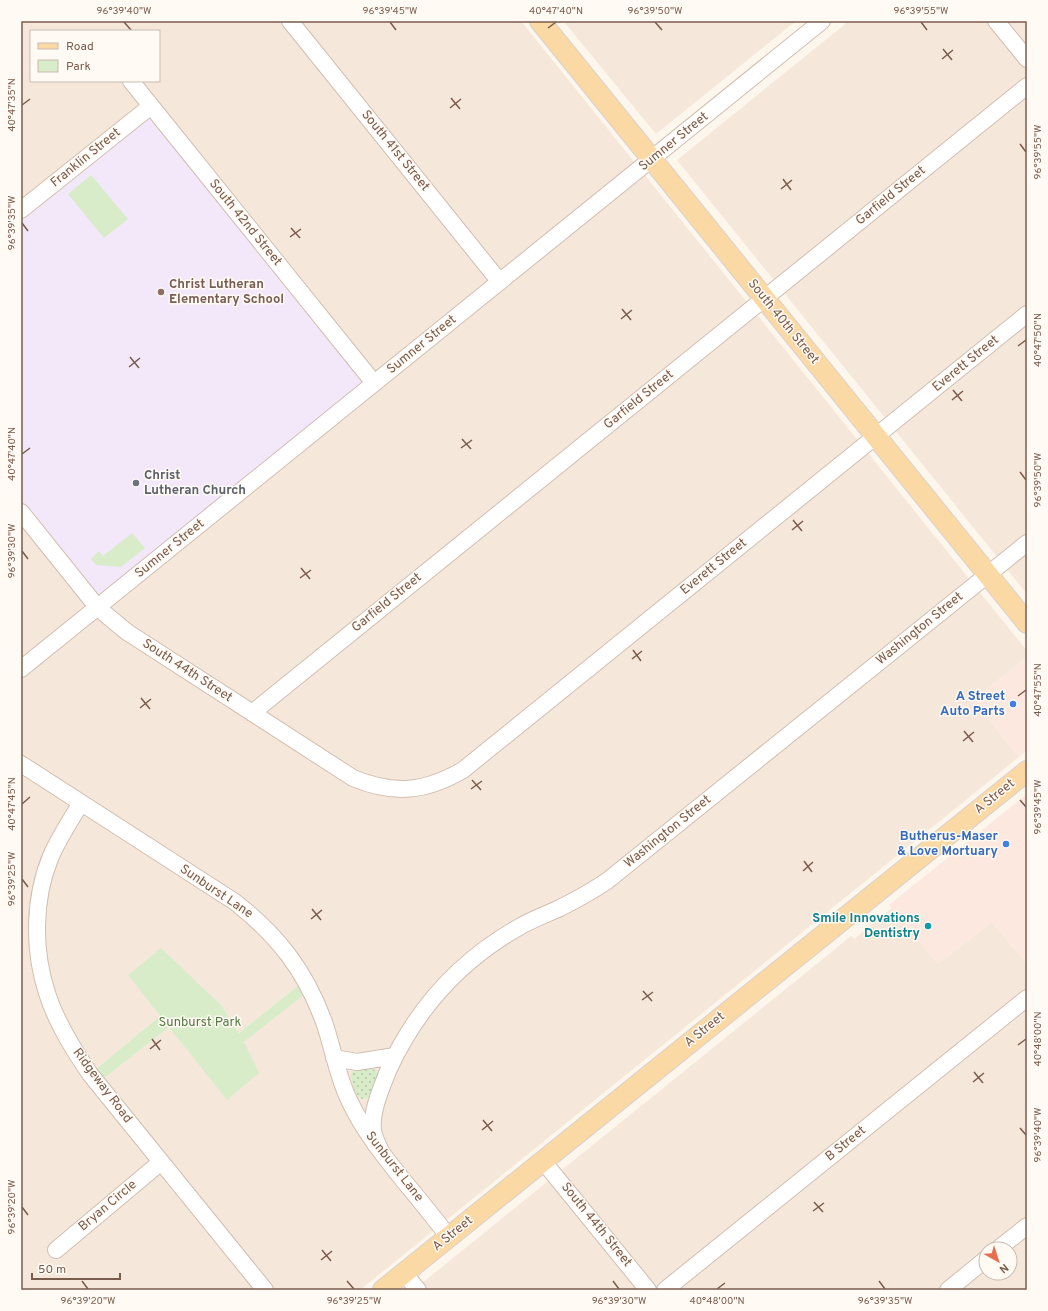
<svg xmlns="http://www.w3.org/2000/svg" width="1048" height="1311" font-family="Overpass,sans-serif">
<defs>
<pattern id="grass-dots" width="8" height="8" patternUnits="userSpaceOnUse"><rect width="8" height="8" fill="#d8ecc9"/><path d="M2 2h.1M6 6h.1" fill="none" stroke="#b4c2a5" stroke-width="1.8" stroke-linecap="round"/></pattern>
</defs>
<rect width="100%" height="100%" fill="#fdf6ec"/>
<path fill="#f5e8da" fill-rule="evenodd" d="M21,21h500l506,630v6l-54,43 46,57 -659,533h-339zM31,31h128v50h-128zM305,980l-61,63 -75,-16 -71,56 -8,-9 70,-58 62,-10 17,27z
M567,21h229l-140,113 -91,-111z
M849,21h178v573l-350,-434z
M892,908l46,56 54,-42 35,42v326h-609l-2,-2 418,-338 17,-14 3,3zM986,1249h24v24h-24z"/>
<path fill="#fde8e0" d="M1027,657v93l-8,7 -46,-57z
M1027,794v170l-35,-42 -54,42 -49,-59z"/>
<path fill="#f3e8fa" d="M151,106l223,277 -276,225 -77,-96v-302z"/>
<path fill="url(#grass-dots)" d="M367,1067l8,3 5,5 -7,21 -4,2 -7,1c-8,-4 -10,-16 -11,-24l4,-6z"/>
<path fill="#d8ecc9" d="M91,175l37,44 -24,19 -36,-44z
M132,533l13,15 -24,19 -25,-2 -5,-6 8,-8 4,5z
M161,948l61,58 17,27 66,-53 5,10 -66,52 15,31 -32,27 -58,-73 -71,56 -8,-9 70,-58 -32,-41z"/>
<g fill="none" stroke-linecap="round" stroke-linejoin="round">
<defs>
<path id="minor" d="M290,21l210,261
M996,21l31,38
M131,81l243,302
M21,210l130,-104
M21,512l77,96 29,24 226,146c41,17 72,14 110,-8l564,-456
M21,669l801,-648
M252,713l775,-627
M21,764l214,138c43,34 70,68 89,120 9,26 13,53 25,78 14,30 34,55 54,80 16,19 31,38 46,57
M81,803c-11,18 -22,35 -30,53 -18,43 -18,94 -4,137 9,29 26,56 43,81l175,216
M334,1058l23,4 38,-6
M382,1153c-4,-8 -8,-15 -9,-23 -2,-19 8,-41 15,-59 29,-64 72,-111 133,-145 12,-7 26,-12 39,-18 16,-8 32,-17 47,-27l420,-338
M543,1161l105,129
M998,1249l29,-23
M56,1250l105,-88
M404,1273l14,17
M665,1290l362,-292
M948,1290l38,-31"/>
<path id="major" d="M540,21l487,602
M383,1290l644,-519"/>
</defs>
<use href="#minor" stroke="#d1beb0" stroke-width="18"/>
<use href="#major" stroke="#dad1cd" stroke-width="22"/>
<use href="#minor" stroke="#fff" stroke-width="16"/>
<use href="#major" stroke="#fbd9a5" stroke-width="20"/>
</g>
<path fill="none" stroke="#7a5c4d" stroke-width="1.5" d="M124,22l7,8M390,22l6,8M655,22l7,8M921,22l6,8M548,28l8,-6M943,49l9,11M942,59l11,-9M451,98l9,11M22,105l8,-6M450,108l11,-9M1020,144l6,8M783,179l8,11M781,189l11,-9M22,223l6,8M291,228l9,10M290,237l11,-8M622,309l9,11M621,319l11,-9M1018,346l8,-6M130,357l9,11M129,367l11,-9M953,390l9,11M952,400l11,-9M462,439l9,10M461,448l11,-8M22,454l8,-6M1020,472l6,8M793,520l9,11M792,530l11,-9M22,551l6,8M301,568l9,11M300,578l11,-8M633,650l8,11M632,659l10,-8M1018,696l8,-6M141,698l9,11M140,708l11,-9M964,731l9,11M963,741l11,-9M472,780l9,10M471,789l11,-8M1020,800l6,7M22,804l8,-7M804,861l8,11M803,871l10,-9M22,879l6,8M312,909l9,11M311,919l11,-9M643,991l9,10M642,1000l11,-8M152,1039l8,11M1018,1045l8,-6M150,1049l11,-9M974,1072l9,11M973,1082l11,-9M483,1120l9,11M1020,1128l6,7M482,1130l11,-9M814,1202l9,10M22,1207l6,8M813,1211l11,-8M322,1250l9,11M321,1260l11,-9M82,1281l6,8M347,1281l7,8M613,1281l6,8M879,1281l6,8M717,1289l8,-6"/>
<circle fill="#8d6e63" stroke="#fffaf3" stroke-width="1.5" cx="161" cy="292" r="4"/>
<circle fill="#6b7280" stroke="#fffaf3" stroke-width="1.5" cx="136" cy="483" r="4"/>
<g fill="#3f7fe0" stroke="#fffaf3" stroke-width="1.5">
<circle cx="1013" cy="704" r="4"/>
<circle cx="1006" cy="844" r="4"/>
</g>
<circle fill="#0f9aa8" stroke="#fffaf3" stroke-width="1.5" cx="928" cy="926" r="4"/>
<g text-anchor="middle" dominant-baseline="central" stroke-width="3" stroke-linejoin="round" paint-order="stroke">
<g font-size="13" fill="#7a5c4d" stroke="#fffaf3">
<text transform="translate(674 142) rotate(-39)">Sumner Street</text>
<text transform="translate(395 151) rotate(51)">South 41st Street</text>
<text transform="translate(86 158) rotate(-39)">Franklin Street</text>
<text transform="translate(891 196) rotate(-39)">Garfield Street</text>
<text transform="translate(245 223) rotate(51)">South 42nd Street</text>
<text transform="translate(783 322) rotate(51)">South 40th Street</text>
<text transform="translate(422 345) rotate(-39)">Sumner Street</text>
<text transform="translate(966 364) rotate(-39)">Everett Street</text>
<text transform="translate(639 400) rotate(-39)">Garfield Street</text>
<text transform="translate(170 549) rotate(-39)">Sumner Street</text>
<text transform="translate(714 567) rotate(-39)">Everett Street</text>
<text transform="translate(387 603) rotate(-39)">Garfield Street</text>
<text transform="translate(920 629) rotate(-39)">Washington Street</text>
<text transform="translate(187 671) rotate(33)">South 44th Street</text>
<text transform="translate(995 797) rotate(-39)">A Street</text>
<text transform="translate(668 832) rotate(-39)">Washington Street</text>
<text transform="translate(216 892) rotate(34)">Sunburst Lane</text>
<text transform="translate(705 1030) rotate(-39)">A Street</text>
<text transform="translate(102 1086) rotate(53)">Ridgeway Road</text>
<text transform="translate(846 1144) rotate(-39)">B Street</text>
<text transform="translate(394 1167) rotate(52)">Sunburst Lane</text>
<text transform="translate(108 1206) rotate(-40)">Bryan Circle</text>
<text transform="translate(596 1225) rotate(51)">South 44th Street</text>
<text transform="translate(453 1234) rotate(-39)">A Street</text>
</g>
<g font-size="13" font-weight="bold" fill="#785e54" stroke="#fffaf3" text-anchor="start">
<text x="169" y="285">Christ Lutheran<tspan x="169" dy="15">Elementary School</tspan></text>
</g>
<g font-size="13" font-weight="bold" fill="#5b616d" stroke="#fffaf3" text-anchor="start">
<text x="144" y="476">Christ<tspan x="144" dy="15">Lutheran Church</tspan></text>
</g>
<g font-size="13" font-weight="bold" fill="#366cbe" stroke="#fffaf3" text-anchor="end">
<text x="1005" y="697">A Street<tspan x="1005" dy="15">Auto Parts</tspan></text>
<text x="998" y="837">Butherus-Maser<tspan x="998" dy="15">&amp; Love Mortuary</tspan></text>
</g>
<g font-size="13" font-weight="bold" fill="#0d838f" stroke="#fffaf3" text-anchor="end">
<text x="920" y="919">Smile Innovations<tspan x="920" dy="15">Dentistry</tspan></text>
</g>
<g font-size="13" fill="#537a41" stroke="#fffaf3">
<text x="200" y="1023">Sunburst Park</text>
</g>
</g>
<rect width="1048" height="1311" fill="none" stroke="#fffaf3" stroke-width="44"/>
<rect x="30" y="30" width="130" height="52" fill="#fffaf3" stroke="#cabbb1"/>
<rect x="38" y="43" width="20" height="6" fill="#fbd9a5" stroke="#cabbb1"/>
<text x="66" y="50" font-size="12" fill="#7a5c4d">Road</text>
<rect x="38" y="60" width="20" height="12" fill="#d8ecc9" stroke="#cabbb1"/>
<text x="66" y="70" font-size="12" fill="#7a5c4d">Park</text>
<g transform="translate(998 1261) rotate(141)"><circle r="19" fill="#fffaf3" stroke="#cabbb1"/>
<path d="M0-3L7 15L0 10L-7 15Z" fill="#e76f51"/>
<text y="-6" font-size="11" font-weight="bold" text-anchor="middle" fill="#7a5c4d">N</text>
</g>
<path d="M32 1273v6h88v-6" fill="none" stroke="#7a5c4d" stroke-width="2"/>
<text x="38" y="1273" font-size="12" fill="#7a5c4d" stroke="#fffaf3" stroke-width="3" paint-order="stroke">50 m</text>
<rect x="22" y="22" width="1004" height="1267" fill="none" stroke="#7a5c4d" stroke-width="1.5"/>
<g font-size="10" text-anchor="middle" fill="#7a5c4d">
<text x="124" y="14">96°39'40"W</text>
<text x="390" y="14">96°39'45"W</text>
<text x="556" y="14">40°47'40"N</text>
<text x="655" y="14">96°39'50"W</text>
<text x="921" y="14">96°39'55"W</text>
<text transform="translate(11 105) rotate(-90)" y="4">40°47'35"N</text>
<text transform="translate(1037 152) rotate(-90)" y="4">96°39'55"W</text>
<text transform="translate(11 223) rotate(-90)" y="4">96°39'35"W</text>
<text transform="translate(1037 340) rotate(-90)" y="4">40°47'50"N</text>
<text transform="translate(11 454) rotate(-90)" y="4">40°47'40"N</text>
<text transform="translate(1037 480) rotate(-90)" y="4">96°39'50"W</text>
<text transform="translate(11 551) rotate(-90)" y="4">96°39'30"W</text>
<text transform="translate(1037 690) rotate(-90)" y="4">40°47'55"N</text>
<text transform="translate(11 804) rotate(-90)" y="4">40°47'45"N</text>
<text transform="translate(1037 807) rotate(-90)" y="4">96°39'45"W</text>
<text transform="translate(11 879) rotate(-90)" y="4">96°39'25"W</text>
<text transform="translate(1037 1039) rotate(-90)" y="4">40°48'00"N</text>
<text transform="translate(1037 1135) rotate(-90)" y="4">96°39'40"W</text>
<text transform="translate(11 1207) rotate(-90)" y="4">96°39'20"W</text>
<text x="88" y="1304">96°39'20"W</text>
<text x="354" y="1304">96°39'25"W</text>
<text x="619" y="1304">96°39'30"W</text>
<text x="717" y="1304">40°48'00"N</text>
<text x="885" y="1304">96°39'35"W</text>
</g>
</svg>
